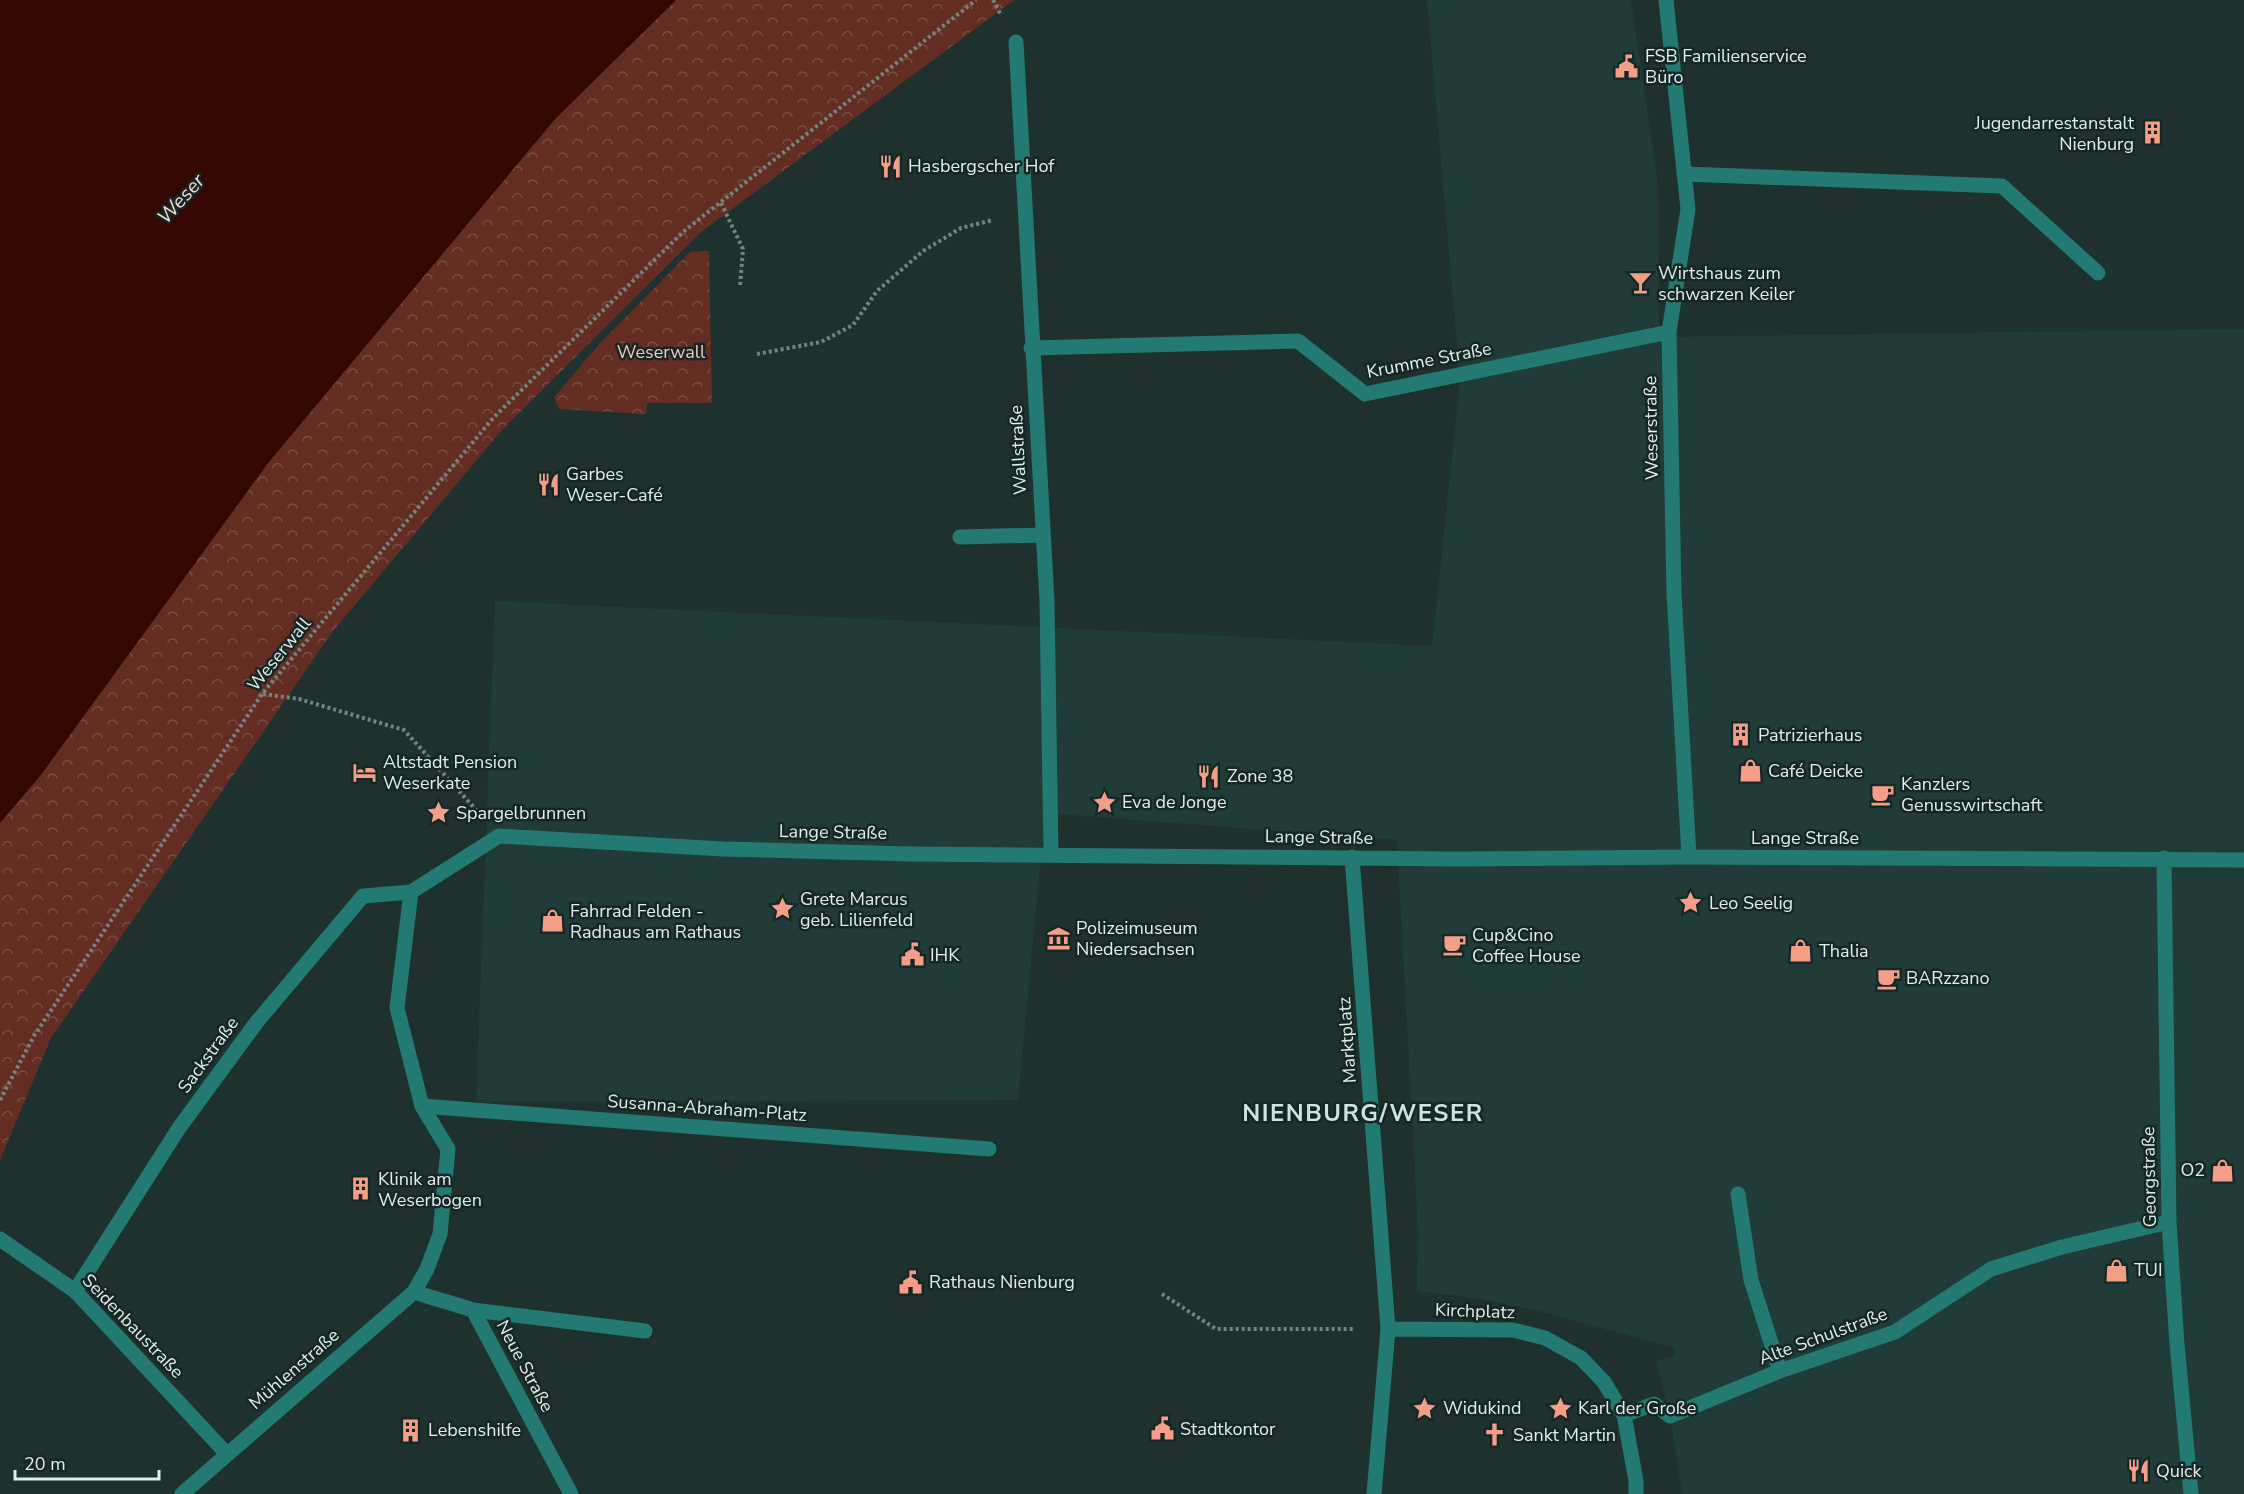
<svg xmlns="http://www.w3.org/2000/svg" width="2244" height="1494" font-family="'Nunito Sans',sans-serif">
<defs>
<pattern id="park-crowns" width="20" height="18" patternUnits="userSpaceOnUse" patternTransform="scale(1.5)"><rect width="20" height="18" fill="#632e21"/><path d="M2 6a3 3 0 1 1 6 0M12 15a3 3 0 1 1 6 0" fill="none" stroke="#794d41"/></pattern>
</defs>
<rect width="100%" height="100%" fill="#1f312f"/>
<path fill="#203b38" d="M1427,0h204l27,184 1,153 585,-8v1165h-562l-13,-84 -13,-49 18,-5 1,-8 -140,-38 -60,-12 -58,-7 1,-59 -21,-392 -352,-27 -27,287 -542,2 19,-501 937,45 28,-265z"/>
<path fill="url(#park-crowns)" d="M676,0h338l-313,232 -199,198 -169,201 -282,407 -51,122v-337l40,-47 228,-313 287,-344z
M709,251l3,152h-65l-1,11 -87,-5 -5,-12 48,-56 88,-89z"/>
<path fill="#340701" d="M0,0h676l-121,119 -287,344 -228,313 -40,47z"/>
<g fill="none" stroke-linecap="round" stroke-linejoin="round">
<path stroke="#758483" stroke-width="4" stroke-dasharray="3 3" stroke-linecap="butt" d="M993,0l8,15
M721,203l22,46 -3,38
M757,354l64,-12 32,-17 24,-34 46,-40 38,-23 32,-8
M263,694l36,5 105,31 74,82
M0,1100l34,-64 228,-342 232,-277 189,-185 293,-232
M1162,1294l54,35h138"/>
<path stroke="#227a72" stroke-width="15" d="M1666,0l22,209 -19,123 5,261 15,264
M1016,42l31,559 4,254
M1684,174l318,12 96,87
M1031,348l267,-7 67,53 304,-62
M960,537l83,-2
M1352,857l36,472
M2164,858l5,364 8,122 14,150
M422,1106l567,43
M1738,1194l13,86 29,91
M0,1239l75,52 151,162
M75,1291l104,-163 77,-105 107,-127 48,-4 88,-56 224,13 188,5 545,5 233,-2 555,3
M414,1292l59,18 172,21
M473,1310l98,184
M1624,1415l30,-11 16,12 110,-45 115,-39 96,-63 71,-22 107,-25
M182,1494l232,-202 13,-23 13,-35 8,-85 -26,-43 -25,-98 14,-116
M1374,1494l14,-165 125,1 32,8 36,20 23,24 20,33 12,66v13"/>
</g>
<defs>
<symbol id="civic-bare" viewBox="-9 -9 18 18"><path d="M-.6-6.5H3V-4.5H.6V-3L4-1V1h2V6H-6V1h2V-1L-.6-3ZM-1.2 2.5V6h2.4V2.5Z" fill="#f49e88" stroke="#152725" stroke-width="2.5" paint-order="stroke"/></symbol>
<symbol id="building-bare" viewBox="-9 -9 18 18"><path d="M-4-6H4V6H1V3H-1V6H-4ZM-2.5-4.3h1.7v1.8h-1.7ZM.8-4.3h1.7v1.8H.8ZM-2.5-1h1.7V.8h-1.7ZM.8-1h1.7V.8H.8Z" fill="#f49e88" stroke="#152725" stroke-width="2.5" paint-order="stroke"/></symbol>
<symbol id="restaurant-bare" viewBox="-9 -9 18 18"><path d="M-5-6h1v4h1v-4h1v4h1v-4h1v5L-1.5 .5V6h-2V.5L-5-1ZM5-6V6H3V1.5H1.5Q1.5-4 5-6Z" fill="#f49e88" stroke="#152725" stroke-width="2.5" paint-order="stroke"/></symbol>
<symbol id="bar-bare" viewBox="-9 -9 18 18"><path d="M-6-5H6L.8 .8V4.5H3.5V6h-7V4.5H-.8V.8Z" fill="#f49e88" stroke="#152725" stroke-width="2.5" paint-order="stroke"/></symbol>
<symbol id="shop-bare" viewBox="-9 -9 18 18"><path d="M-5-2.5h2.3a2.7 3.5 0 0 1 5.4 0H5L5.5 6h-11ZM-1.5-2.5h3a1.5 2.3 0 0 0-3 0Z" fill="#f49e88" stroke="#152725" stroke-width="2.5" paint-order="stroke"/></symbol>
<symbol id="hotel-bare" viewBox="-9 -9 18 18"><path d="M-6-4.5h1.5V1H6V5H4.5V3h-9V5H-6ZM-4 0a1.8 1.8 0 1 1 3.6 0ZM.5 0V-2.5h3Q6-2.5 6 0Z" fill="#f49e88" stroke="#152725" stroke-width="2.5" paint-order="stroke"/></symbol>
<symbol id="cafe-bare" viewBox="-9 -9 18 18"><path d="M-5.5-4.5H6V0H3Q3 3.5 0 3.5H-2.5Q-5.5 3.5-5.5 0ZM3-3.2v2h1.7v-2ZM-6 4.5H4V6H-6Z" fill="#f49e88" stroke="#152725" stroke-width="2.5" paint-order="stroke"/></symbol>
<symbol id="sight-bare" viewBox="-9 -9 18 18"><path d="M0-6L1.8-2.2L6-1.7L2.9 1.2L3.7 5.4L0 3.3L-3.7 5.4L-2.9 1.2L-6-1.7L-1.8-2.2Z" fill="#f49e88" stroke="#152725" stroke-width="2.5" paint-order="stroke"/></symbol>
<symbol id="museum-bare" viewBox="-9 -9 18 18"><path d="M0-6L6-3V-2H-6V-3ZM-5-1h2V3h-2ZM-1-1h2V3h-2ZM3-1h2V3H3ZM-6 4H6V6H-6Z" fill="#f49e88" stroke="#152725" stroke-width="2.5" paint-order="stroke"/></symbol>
<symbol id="church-bare" viewBox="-9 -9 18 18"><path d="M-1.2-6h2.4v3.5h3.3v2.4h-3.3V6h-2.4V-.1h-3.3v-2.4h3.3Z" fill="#f49e88" stroke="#152725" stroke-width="2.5" paint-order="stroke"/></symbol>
</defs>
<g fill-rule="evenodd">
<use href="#civic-bare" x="1610" y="50" width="33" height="33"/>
<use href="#building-bare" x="2136" y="116" width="33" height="33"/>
<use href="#restaurant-bare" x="874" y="150" width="33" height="33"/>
<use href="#bar-bare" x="1624" y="266" width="33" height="33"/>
<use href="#restaurant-bare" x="532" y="468" width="33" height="33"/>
<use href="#building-bare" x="1724" y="718" width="33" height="33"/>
<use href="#shop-bare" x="1734" y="754" width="33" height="33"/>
<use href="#hotel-bare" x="348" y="756" width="33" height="33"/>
<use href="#restaurant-bare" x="1192" y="760" width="33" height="33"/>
<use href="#cafe-bare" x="1866" y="778" width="33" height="33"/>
<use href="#sight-bare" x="1088" y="786" width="33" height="33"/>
<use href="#sight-bare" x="422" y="796" width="33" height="33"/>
<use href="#sight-bare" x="1674" y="886" width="33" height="33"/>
<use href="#sight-bare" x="766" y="892" width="33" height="33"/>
<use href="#shop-bare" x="536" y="904" width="33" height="33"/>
<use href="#museum-bare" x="1042" y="922" width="33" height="33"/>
<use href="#cafe-bare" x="1438" y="928" width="33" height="33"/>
<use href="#shop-bare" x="1784" y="934" width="33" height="33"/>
<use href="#civic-bare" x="896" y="938" width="33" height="33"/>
<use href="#cafe-bare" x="1872" y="962" width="33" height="33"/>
<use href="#shop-bare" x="2206" y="1154" width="33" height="33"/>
<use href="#building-bare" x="344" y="1172" width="33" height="33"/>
<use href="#shop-bare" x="2100" y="1254" width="33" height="33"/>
<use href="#civic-bare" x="894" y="1266" width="33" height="33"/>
<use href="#sight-bare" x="1408" y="1392" width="33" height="33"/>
<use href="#sight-bare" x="1544" y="1392" width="33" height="33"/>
<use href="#civic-bare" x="1146" y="1412" width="33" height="33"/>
<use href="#building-bare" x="394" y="1414" width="33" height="33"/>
<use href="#church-bare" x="1478" y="1418" width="33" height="33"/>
<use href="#restaurant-bare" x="2122" y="1454" width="33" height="33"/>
</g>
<g text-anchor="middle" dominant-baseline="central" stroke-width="5" stroke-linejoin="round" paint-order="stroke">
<g font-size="18" fill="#e2edec" stroke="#152725" text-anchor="start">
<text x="1645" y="56">FSB Familienservice<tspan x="1645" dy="21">Büro</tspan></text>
<text x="2134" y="123" text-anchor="end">Jugendarrestanstalt<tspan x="2134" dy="21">Nienburg</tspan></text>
<text x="908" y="166">Hasbergscher Hof</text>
<text x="1658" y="273">Wirtshaus zum<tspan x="1658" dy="21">schwarzen Keiler</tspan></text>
<text x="566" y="474">Garbes<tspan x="566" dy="21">Weser-Café</tspan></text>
<text x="1758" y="735">Patrizierhaus</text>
<text x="383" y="762">Altstadt Pension<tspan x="383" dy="21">Weserkate</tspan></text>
<text x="1768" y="771">Café Deicke</text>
<text x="1227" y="776">Zone 38</text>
<text x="1901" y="784">Kanzlers<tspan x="1901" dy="21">Genusswirtschaft</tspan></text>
<text x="1122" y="802">Eva de Jonge</text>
<text x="456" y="813">Spargelbrunnen</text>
<text x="800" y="899">Grete Marcus<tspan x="800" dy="21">geb. Lilienfeld</tspan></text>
<text x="1709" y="903">Leo Seelig</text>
<text x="570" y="911">Fahrrad Felden -<tspan x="570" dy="21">Radhaus am Rathaus</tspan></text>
<text x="1076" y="928">Polizeimuseum<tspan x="1076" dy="21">Niedersachsen</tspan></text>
<text x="1472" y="935">Cup&amp;Cino<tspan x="1472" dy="21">Coffee House</tspan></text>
<text x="1819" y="951">Thalia</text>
<text x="930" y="955">IHK</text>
<text x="1906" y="978">BARzzano</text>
<text x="2205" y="1170" text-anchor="end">O2</text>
<text x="378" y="1179">Klinik am<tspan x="378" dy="21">Weserbogen</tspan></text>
<text x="2134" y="1270">TUI</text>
<text x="929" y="1282">Rathaus Nienburg</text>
<text x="1443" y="1408">Widukind</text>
<text x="1578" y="1408">Karl der Große</text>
<text x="1180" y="1429">Stadtkontor</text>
<text x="428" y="1430">Lebenshilfe</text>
<text x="1513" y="1435">Sankt Martin</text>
<text x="2156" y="1471">Quick</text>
</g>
<g font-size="18" fill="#f9c7b9" stroke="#152725">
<text x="661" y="352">Weserwall</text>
</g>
<g font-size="18" fill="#e2edec" stroke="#152725">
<text transform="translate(1429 360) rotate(-11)">Krumme Straße</text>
<text transform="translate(1651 428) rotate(-91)">Weserstraße</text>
<text transform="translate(1018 450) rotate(-93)">Wallstraße</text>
<text transform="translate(279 654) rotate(-51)">Weserwall</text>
<text transform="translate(833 832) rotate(1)">Lange Straße</text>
<text transform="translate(1319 837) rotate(1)">Lange Straße</text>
<text x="1805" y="838">Lange Straße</text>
<text transform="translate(1347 1040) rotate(-94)">Marktplatz</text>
<text transform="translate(208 1055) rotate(-54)">Sackstraße</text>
<text transform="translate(707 1108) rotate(4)">Susanna-Abraham-Platz</text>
<text transform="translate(2149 1177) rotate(-91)">Georgstraße</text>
<text transform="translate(1475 1311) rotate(2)">Kirchplatz</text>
<text transform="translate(133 1326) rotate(46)">Seidenbaustraße</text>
<text transform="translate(1823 1336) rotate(-20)">Alte Schulstraße</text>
<text transform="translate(525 1366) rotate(62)">Neue Straße</text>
<text transform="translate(294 1369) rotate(-41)">Mühlenstraße</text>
</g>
<g font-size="20" font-style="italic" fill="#f5dbd4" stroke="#152725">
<text transform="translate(181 199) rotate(-48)">Weser</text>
</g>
<g font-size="24" font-weight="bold" letter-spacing="1.5" fill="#cee4e1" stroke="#152725">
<text x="1363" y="1113">NIENBURG/WESER</text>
</g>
</g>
<path d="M15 1470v9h144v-9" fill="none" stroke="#e2edec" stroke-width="3"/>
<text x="24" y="1470" font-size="18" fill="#e2edec" stroke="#152725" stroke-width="4.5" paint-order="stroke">20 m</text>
</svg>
